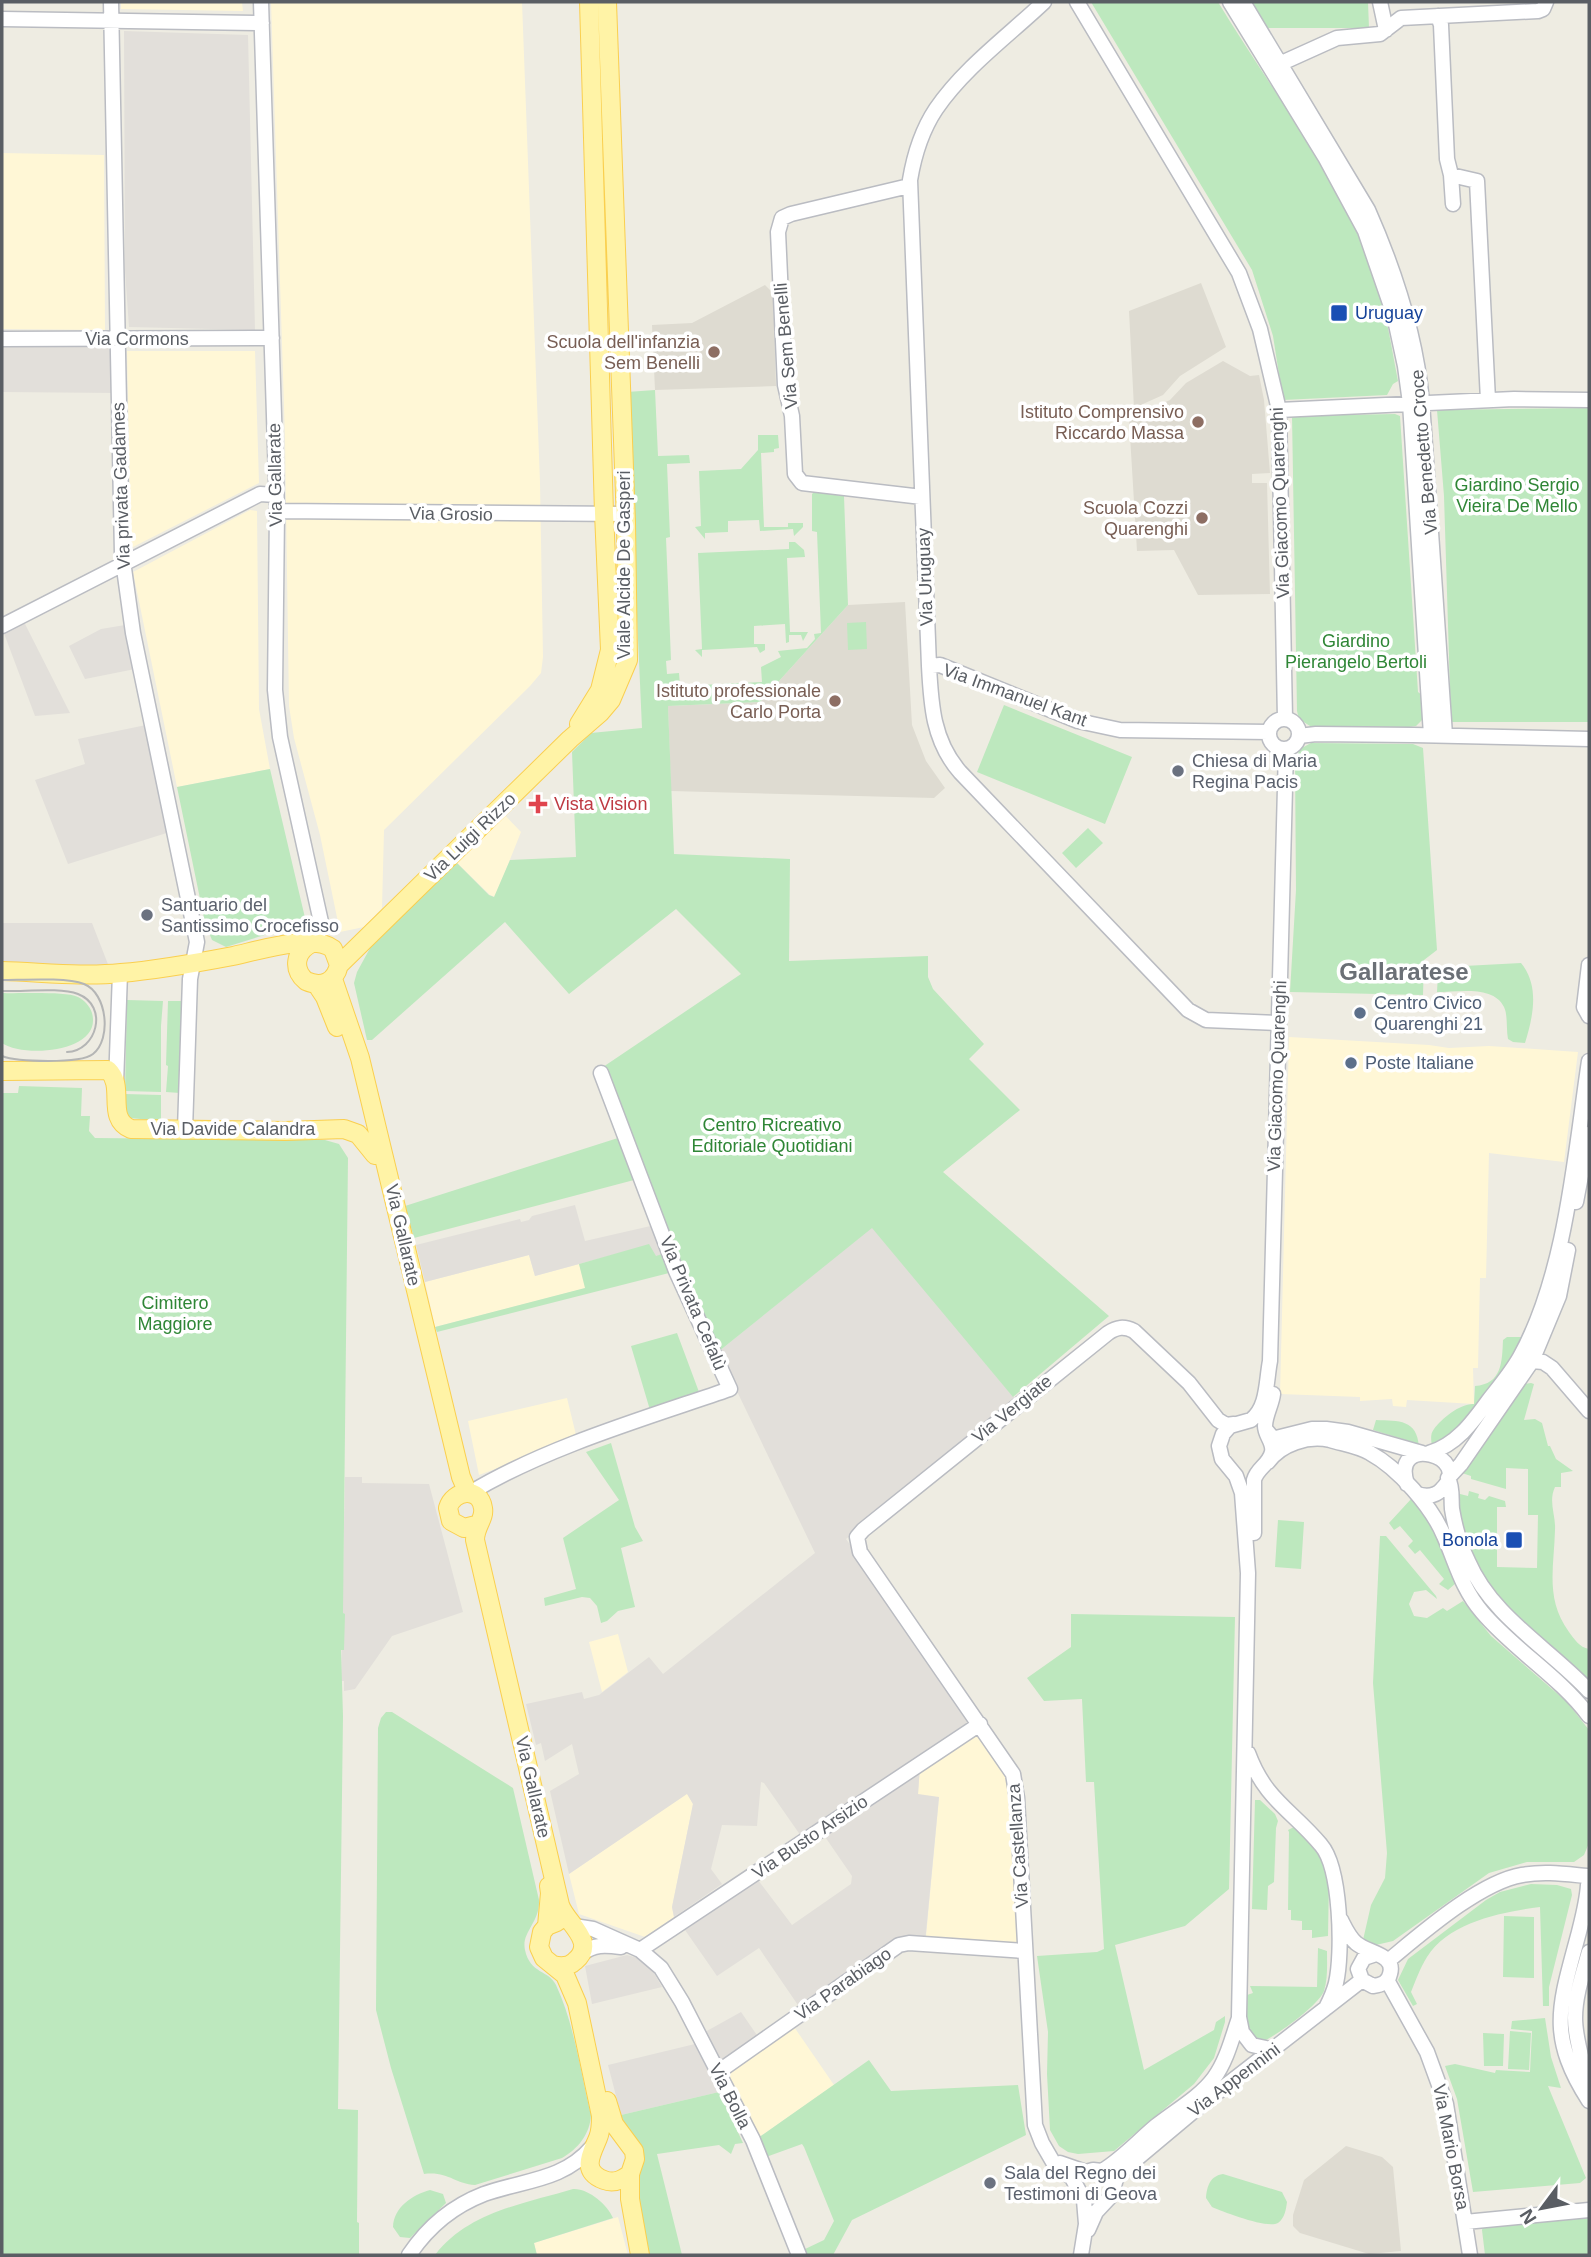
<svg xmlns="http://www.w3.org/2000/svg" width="1591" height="2257" font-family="Helvetica,sans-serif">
<rect width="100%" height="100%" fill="#eeece2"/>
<path fill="#fff7d6" d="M121,2h121l1,9 -122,-2z
M271,2h251l18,480 3,175 -2,16 -11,13 -146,144 -2,78 -18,19 -24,5 -20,-97 -26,-97 -5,-32 -4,-268z
M2,153l102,2 1,175 -103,-1z
M127,351h128l4,132 -128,65z
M250,510l7,1 2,198 11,60 -93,18 -44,-215z
M499,809l22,23 -26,65 -5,-2 -40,-39z
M1289,1037l140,8 20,3 40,-2 89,6 -14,110 -75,-9 -3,125h-6l-2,90h-5l1,36 -67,-4 -1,7 -13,-1 -1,-7 -32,2v-4l-80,-3z
M529,1255l6,21 44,-12 7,24 -151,39 -10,-45z
M567,1398l10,41 -98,36 -11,-54z
M618,1634l10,38 -26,20 -13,-50z
M980,1726l30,48 11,180 -96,-7 14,-149 -21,-3 2,-29z
M687,1793l6,11 -21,103 2,10 -29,20 -66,-23 -10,-40z
M790,2021l44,64 -76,53 -34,-71z
M618,2217l10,38h-91l-3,-12z"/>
<path fill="#e2dfda" d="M124,31l124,4 7,295 -126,-3 -4,-56z
M2,340h114l1,53 -115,-1z
M22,618l48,95 -35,3 -33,-88z
M131,624l9,44 -55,11 -16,-33 32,-17z
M151,724l22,107 -105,33 -33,-84 50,-16 -7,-25z
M2,923h90l19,49 -109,-3z
M575,1205l10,36 70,-16 10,28 -10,4 -6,-12 -114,31 -6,-21 -104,27 -9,-37 104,-26 1,3 8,-2 3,-4z
M872,1227l145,174 -171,138 129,183 -172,117 -39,-56 -3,-1 -4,44 -35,-1 -11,44 11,15 -48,33 -2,-10 21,-103 -6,-10 -118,80 -19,-83 29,-17 -7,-30 -27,17 -4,-18 -5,2 -10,-41 56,-12 2,7 15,-4 50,-38 14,17 152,-121 -97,-201z
M345,1477h17v6l67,1 34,128 -71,24 -37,53 -11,2v-10h-3z
M920,1766l-2,28 21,3 -14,146 -15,-1 -108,69 -43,-63 -42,28 -32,-46 73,-50 34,45 59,-41 1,-8 -31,-45z
M627,1955l11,3 13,10 11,19 -70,17 -7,-38z
M741,2012l20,29 -37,26 -19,-35z
M695,2044l24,48 -98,23 -13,-50z"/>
<path fill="#dedbd1" d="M1201,283l25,64 -46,29 -17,19 -29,13 -5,-97z
M765,285l8,8 3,93 -121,4 -3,-65 40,-2z
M1223,361l27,15 9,-1 5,25 6,73 -18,1v9h15l3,111 -72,1 -24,-45 -37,1 -8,-132 41,-19 16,-17z
M905,602l7,123 14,36 19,27 -11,10 -263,-7 -3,-85 92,-4 88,-97z
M1346,2146l36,11 11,10 8,84 -32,3 -69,-21 -7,-7v-11l11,-35z"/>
<path fill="#bde8be" d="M1091,2h127c55,91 127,182 160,285 9,30 14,63 20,94l-5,3 -6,11 -104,5 -10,-64 -21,-66z
M1251,2h117l1,26h-102z
M655,390l3,66 31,-1 1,8 -23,1 3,73 -4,1 5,122 -5,1 1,13 12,-1 1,13 82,-4 -1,-15 20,-10 -3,-6 29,-3 8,-9 -1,-5 7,-1 -4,-101 -5,-1v-37l2,-2 30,4 4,109 -88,97 -92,4 6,148 116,5 -1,102 139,-5v21l5,12 51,55 -15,15 51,51 -77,62 166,144 -96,81 -141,-169 -154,124 -37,-82 -78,-203 138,-93 -65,-65 -107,85 -64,-72 -133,118h-5l-13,-57 3,-11 18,-33 80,-78 34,34 5,2 16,-37 66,-3 -4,-105 19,-19 51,-5 -15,-336z
M1589,408v314h-138l-7,-226 -7,-86z
M1395,414l5,2 18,276 5,4 -1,24 -6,6 -7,1 -99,-1 -11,-7 -2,-8 -5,-295z
M758,435h20l1,13 -5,1v3l-13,1 3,74h24v-4h15v4l-9,9 -1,-7 -33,2 -1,-11 -31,1v11l-23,1v6l-10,-12 6,-1 -2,-55 42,-2 17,-19z
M789,542h6l9,8 1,7 -18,1 3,74h18l-5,9 -2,-6h-12v7l-3,1 -1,-19 -31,2v18h11v6l-5,3 -3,-6 -55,3v7l-7,-7 7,-1 -4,-96 91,-4z
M866,622l1,27 -19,1 -1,-27z
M1004,705l128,52 -27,67 -128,-52z
M1311,743l102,1 10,4 14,202 -13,10 -1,35 -133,-3 6,-102 -1,-129 5,-12z
M270,769l36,153 -80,25 -14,-7 -7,-17 -28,-136z
M1088,828l15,15 -27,25 -14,-15z
M1521,963c19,23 12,54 4,80l-12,-1 -5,-3c-2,-10 0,-24 -4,-32 -10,-22 -47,-15 -67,-15l1,-19 7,-6z
M2,993c17,1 62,-2 76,4 6,3 12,9 14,16 11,40 -69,45 -90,30z
M127,1000l36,1 -2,25v66l-36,-1z
M168,1001h14l-2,92 -14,-1 2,-26 -2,-1z
M19,1086l63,2 -1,28h9l-1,15 6,7 230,2 14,4 9,14 -5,455 2,1 -1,36h-3l2,66 -5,393 20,1 -1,112 2,1v32h-357v-1162h16z
M125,1094l36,1v26l-31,-3 -5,-7z
M618,1138l16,42 -220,58 -9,-32z
M649,1244l7,12 9,-3 8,19 -236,60 -2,-5 150,-39 -6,-24z
M677,1333l22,59 -49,18 -19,-64z
M1507,1337h15l-14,30 -50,63 -26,16c-1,-6 -2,-12 2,-17 8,-11 27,-26 40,-25l1,-18c27,-2 27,-24 28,-46z
M1531,1383l3,1 -10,36 11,-1 7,4 6,23h2l6,13 17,12 -12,2v14h-6c-7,15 1,28 0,43 -1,38 -10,69 14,102 6,8 10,15 20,17v31l-60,-53 -31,-30 -16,-21 -21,-49 -5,-34 12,3 1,-5 10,3 -1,4 7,2 4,-4 16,5 1,6h-9v60l40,1 1,-53h-10v-46l-22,-1v21l-35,-10v-3l-9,-3 61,-89z
M1376,1420c23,1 41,-1 43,27l-8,-1 -2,-5 -36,-11z
M611,1443l24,84 8,14 -22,7 14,59 -17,4 -11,10 -6,2 -4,-17 -7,-8 -8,-1 -37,9 -1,-8 32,-9 -13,-51 56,-38 -33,-48z
M1412,1498c20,26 33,56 44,85l-8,7 -9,-6 5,-5 -24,-29 -5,4 -7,-8 5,-5 -13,-15 -6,4 -5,-7z
M1278,1520l26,2 -3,47 -26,-2z
M1380,1536h6l50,60 1,3 -11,-9 -12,2 -5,12 5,12 13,2 16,-10 4,3 16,-10 28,35 76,66 22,28v113l-5,12 -10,7h-47l-38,11 -96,68 -17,4 -13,-5 8,-35 14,-27 2,-25 -14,-170z
M1071,1614l164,3 -6,272 -44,37 -70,19 29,125 70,-40 2,-8 9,-6v6l-11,36 -20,26 -80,67 -36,3 -10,-2 -9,-6 -9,-16 -3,-56 1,-42 -11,-76 60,-4 7,-3 -10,-167h-8l-4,-83 -38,2 -17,-23 44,-31z
M386,1712h6l121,76 26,112c1,23 -18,32 -14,50 5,24 24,20 31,35 18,38 25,89 35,130 -1,19 -13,34 -29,43l-87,27c-20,-1 -27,-14 -51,-11l-33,-106 -15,-58 2,-282 3,-10z
M1255,1800h5l15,14 3,7 -2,7 -2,54 -6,4 -1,24 -15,-1z
M1294,1827l29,30 6,23 -1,56 -16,2v-8h-10v-9l-11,-1v-10h-3l1,-78 -1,-2z
M1531,1884l26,1 14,4 1,6 -23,92v19h-6l-3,-99c-38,5 -91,15 -113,50 -7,11 -11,23 -16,35l6,12 -4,2 -15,-26 10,-21 78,-59 14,-8z
M1504,1916l30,1v61l-31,-1z
M1318,1948l9,3c0,13 1,27 -3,40 -5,14 -50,47 -65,52l-13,-11 1,-37 6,-2 -3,-7 67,1z
M1545,2018l6,39 10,31 -13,-2 38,92 -6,5 -107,9 -16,-93 -12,-33 10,-2 40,9 1,-3 34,2 2,-41 -21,-2 1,-8z
M1510,2031l21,2 -2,37 -21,-1z
M1483,2033l21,1 -1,32h-19z
M869,2060l22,31 127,-6 8,50 -174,85 -19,35h-27l-3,-5 21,-10 10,-19 -30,-74 -2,-3 -36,13 -8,-19z
M719,2092l24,51 -8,1 -4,10 -12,-9 -62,9 25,101h-32l-15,-66 7,-25 -2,-19 -15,-20 -4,-10z
M1223,2174l59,18 5,10c-1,7 -2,16 -9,21 -11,6 -54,-11 -66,-16l-6,-9c1,-12 4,-22 17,-24z
M573,2189c15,-1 35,16 40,29l-79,25 3,12h-102c33,-43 88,-51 138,-66z
M430,2190l13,4 3,9 -36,35 -10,-1 -7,-10c1,-20 19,-32 37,-37z
M1589,2217v38h-104l-3,-25 2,-6z"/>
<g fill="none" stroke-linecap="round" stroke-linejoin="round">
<defs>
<path id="minor" d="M111,2l11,552 11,79 64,309 -7,37 -5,151
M261,2l16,509 -2,179 5,47 41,185 -5,21
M1044,2c-36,34 -80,66 -108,107 -14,21 -22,47 -26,71l19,486c2,39 4,75 31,106l228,238 18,10 72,3
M1077,2l162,271 21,56 19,81 6,309
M1230,2l95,155 40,74 29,84 11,51 5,37 21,332
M1243,2l125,208c27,61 48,126 54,192l23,333
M1380,2l6,28
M1438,16l3,9 6,134 4,16 2,29
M2,19l260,4
M1275,66l62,-28 43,-4 21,-16 137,-7 5,-2 3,-7
M1451,175l26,6 11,219
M909,186l-118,28 -9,4 -4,14 7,153 7,31 3,58 7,9 120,14
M2,339l270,-1
M1279,410l235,-11 75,1
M277,511l348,3
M2,626l258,-132 16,1
M929,666l11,-1 138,56 42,9 149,2
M1269 734a15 15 0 1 1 30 0a15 15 0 1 1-30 0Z
M1299,736l17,-2 97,1 176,4
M1589,965l-5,42 5,9
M116,1084l4,-111
M1576,1202l13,-68
M1532,1361l11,1 9,6 37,43
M1266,1430l5,6 5,2 36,-9h14l22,3 74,21
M1429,1453c27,-8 43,-30 59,-52 11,-14 23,-28 32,-44 46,-83 55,-203 69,-296
M1268,1462c13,-18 40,-27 62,-22 13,4 28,6 40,13 28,15 62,54 74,83 12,27 18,53 38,76 32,38 77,64 107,104
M1448,1478l13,-14 71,-103 27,-65 9,-46
M1448,1478c5,10 3,20 4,31 3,18 8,36 16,52 24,56 81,87 121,130
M1407,1484c-17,-52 68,-28 35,5 -7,8 -16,8 -25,5
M470,1493c76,-46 176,-75 260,-104l-54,-118 -75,-198
M1254,1533v-53c3,-12 15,-15 18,-28 2,-10 -7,-16 -7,-26 0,-10 7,-22 8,-32
M1248,1753c17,47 44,57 73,92 20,23 22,108 15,138 -2,8 -6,17 -10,25
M1588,1885c-1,16 -5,31 -9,47 -19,72 -33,102 10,169
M1341,1920c4,8 8,17 15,23 11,10 40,11 34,31 -2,9 -9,11 -17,12l-11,-6 -4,-11 6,-11 12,-4
M574,1926l19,3 47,21 21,18 21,34 71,138 46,115
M640,1950l340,-226
M1589,1952c-6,21 -14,44 -14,66 0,24 10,48 14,72
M581,1954c13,-10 24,-9 40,-7
M1388,1961c34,-28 92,-79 134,-86 22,-4 43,-1 65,1
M1387,1980l40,72 19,52 24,151
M1274,2050l-22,-5 -10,-13 -3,-15 9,-444 -6,-80 -6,-17 -14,-17 -3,-13 4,-12 7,-8 21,-6c17,-13 15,-39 19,-59l16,-612
M718,2072l181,-127 10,-2 115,8
M1060,2163l26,9 7,-2 9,1
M1102,2171c20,-12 36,-30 54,-45 20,-16 43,-28 58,-48 13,-18 18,-40 25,-60
M1465,2222l124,-12
M1088,2230l8,-18 15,-16 5,-17 5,-7 80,-67 161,-125
M409,2255c18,-27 44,-49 75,-61 39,-14 79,-13 108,-47
M1081,2255l5,-31 -2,-24 -12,-22 -19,-16 -11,-19 -7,-18 -18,-327 -4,-24 -153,-222 -3,-15 6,-7 245,-197c9,-6 16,-7 26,-2l55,52 29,37 8,5 8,-1"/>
<path id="major" d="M579,724l21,-34 10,-40 -6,-137 -15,-511
M339,965l231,-226 30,-26 11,-13 17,-40 -2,-137 -19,-521
M2,971c39,1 80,6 119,2 37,-3 75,-10 112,-17 24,-5 81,-23 100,-7l6,16c-4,17 -17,23 -33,16 -14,-12 -11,-30 6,-38
M333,979l27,79 101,419 7,16
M317,985l8,12 12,30
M2,1071l106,-1c18,17 -3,48 23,59l154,2 59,-2 14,5 17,21
M476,1525l-12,3 -13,-7 -3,-13c5,-18 32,-22 35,0 2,11 -8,18 -8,32l85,365c6,18 38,37 15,56 -6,6 -14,6 -22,4
M557,1922l-10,4 -5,6 -3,15 5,11 21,17 12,28 24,113c0,7 0,15 -3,22 -6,15 -18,33 6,42 10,4 18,0 26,-6
M547,1926l3,-33 -1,-7
M607,2101l7,23 20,27 1,8 -5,15v25l10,56"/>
</defs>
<use href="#minor" stroke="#babcc2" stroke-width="17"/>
<use href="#major" stroke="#facf4f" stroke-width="20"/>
<use href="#minor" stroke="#fff" stroke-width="14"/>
<use href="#major" stroke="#fff3a6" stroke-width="18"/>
<path stroke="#b4b5b5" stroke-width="2" d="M2,980c20,0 64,-3 82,4 23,9 28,55 9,70 -13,10 -76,8 -91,2
M2,991c20,1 58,-4 76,3 31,12 19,57 -11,58"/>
</g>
<g fill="#1a4fb4" stroke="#fff" stroke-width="2.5">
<rect x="1330" y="304" width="18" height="18" rx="3.5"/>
<rect x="1505" y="1531" width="18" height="18" rx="3.5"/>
</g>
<g fill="#8d6e63" stroke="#fff" stroke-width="2.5">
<circle cx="714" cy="352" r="7"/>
<circle cx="1198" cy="422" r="7"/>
<circle cx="1202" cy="518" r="7"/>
<circle cx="835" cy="701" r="7"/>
</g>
<g fill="#6b7280" stroke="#fff" stroke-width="2.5">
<circle cx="1178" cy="771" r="7"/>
<circle cx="147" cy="915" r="7"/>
<circle cx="990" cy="2183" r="7"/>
</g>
<path fill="#e0444e" stroke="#fff" stroke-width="2.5" d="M534.5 793.5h7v7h7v7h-7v7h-7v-7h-7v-7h7z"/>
<g fill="#5c6f8a" stroke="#fff" stroke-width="2.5">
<circle cx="1360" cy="1013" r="7"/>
<circle cx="1351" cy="1063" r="7"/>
</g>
<g text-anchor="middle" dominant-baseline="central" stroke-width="7" stroke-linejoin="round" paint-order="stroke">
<g font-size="18" fill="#164399" stroke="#fff" text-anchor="start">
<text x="1355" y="313">Uruguay</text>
<text x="1498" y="1540" text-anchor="end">Bonola</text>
</g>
<g font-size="18" fill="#5a5e64" stroke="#fff">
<text x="137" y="339">Via Cormons</text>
<text transform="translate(786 346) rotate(-95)">Via Sem Benelli</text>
<text transform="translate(1424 452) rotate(-95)">Via Benedetto Croce</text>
<text transform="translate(275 475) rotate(-91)">Via Gallarate</text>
<text transform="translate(121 486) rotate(-92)">Via privata Gadames</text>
<text transform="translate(1280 503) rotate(-92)">Via Giacomo Quarenghi</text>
<text transform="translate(451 514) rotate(1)">Via Grosio</text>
<text transform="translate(624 565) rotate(-90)">Viale Alcide De Gasperi</text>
<text transform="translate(925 577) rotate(-92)">Via Uruguay</text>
<text transform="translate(1015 695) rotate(20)">Via Immanuel Kant</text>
<text transform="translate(470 837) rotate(-44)">Via Luigi Rizzo</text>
<text transform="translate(1277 1076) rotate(-88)">Via Giacomo Quarenghi</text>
<text x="233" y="1129">Via Davide Calandra</text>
<text transform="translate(403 1235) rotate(77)">Via Gallarate</text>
<text transform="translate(693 1303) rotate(67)">Via Privata Cefalù</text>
<text transform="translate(1012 1409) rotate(-39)">Via Vergiate</text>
<text transform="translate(533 1787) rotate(77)">Via Gallarate</text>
<text transform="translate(810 1837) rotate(-34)">Via Busto Arsizio</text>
<text transform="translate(1018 1846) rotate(-94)">Via Castellanza</text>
<text transform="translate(843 1984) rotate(-35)">Via Parabiago</text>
<text transform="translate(1234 2080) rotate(-37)">Via Appennini</text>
<text transform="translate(730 2096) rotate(63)">Via Bolla</text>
<text transform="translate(1451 2147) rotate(79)">Via Mario Borsa</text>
</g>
<g font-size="18" fill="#785e54" stroke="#fff" text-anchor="end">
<text x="700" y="342">Scuola dell'infanzia<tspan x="700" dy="21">Sem Benelli</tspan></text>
<text x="1184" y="412">Istituto Comprensivo<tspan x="1184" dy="21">Riccardo Massa</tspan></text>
<text x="1188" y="508">Scuola Cozzi<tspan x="1188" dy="21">Quarenghi</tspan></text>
<text x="821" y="691">Istituto professionale<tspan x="821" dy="21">Carlo Porta</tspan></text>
</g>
<g font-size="18" fill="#2f8636" stroke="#fff">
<text x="1517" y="485">Giardino Sergio<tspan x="1517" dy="21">Vieira De Mello</tspan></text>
<text x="1356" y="641">Giardino<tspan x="1356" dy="21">Pierangelo Bertoli</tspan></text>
<text x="772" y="1125">Centro Ricreativo<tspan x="772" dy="21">Editoriale Quotidiani</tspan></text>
<text x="175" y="1303">Cimitero<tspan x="175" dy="21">Maggiore</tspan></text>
</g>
<g font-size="18" fill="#5b616d" stroke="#fff" text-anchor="start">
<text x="1192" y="761">Chiesa di Maria<tspan x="1192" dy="21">Regina Pacis</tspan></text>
<text x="161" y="905">Santuario del<tspan x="161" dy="21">Santissimo Crocefisso</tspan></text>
<text x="1004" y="2173">Sala del Regno dei<tspan x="1004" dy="21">Testimoni di Geova</tspan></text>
</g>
<g font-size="18" fill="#be3a42" stroke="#fff" text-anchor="start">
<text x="554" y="804">Vista Vision</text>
</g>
<g font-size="18" fill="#4e5e75" stroke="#fff" text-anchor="start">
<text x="1374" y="1003">Centro Civico<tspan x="1374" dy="21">Quarenghi 21</tspan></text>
<text x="1365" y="1063">Poste Italiane</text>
</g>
<g font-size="24" font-weight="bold" fill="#6b7076" stroke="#fff">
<text x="1404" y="971">Gallaratese</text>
</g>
</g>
<rect width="1591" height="2257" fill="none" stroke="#5a5e64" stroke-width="7"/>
<g transform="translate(1542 2208) rotate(238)" stroke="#ffffff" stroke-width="5" paint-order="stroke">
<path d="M0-5L12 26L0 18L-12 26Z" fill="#5a5e64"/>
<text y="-10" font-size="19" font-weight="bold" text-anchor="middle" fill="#5a5e64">N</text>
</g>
</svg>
